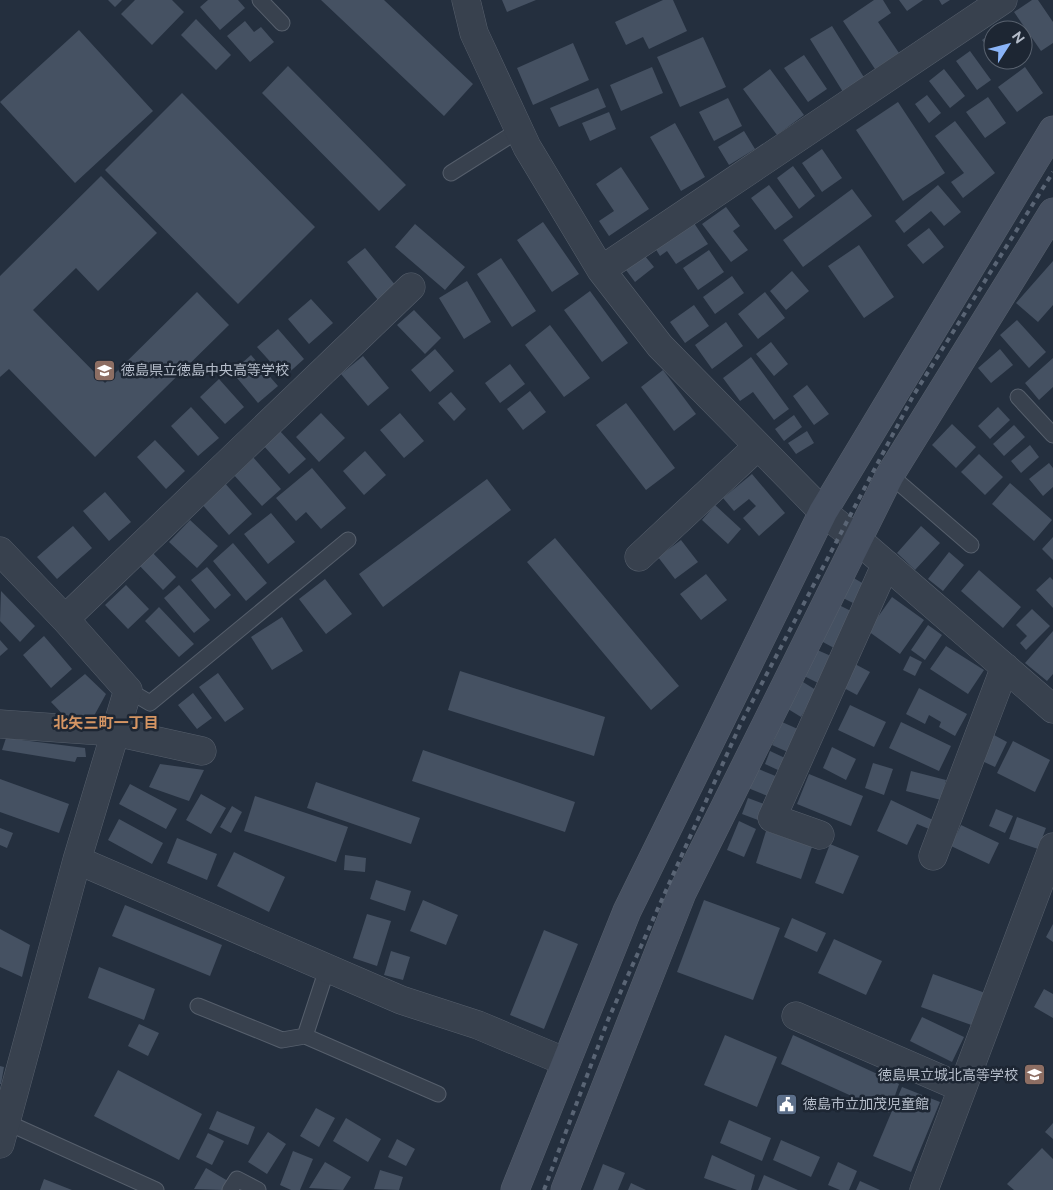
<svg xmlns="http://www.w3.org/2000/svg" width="1053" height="1190" font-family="Raleway,'Noto Sans JP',sans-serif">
<rect width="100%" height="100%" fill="#242f3e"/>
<path fill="#455162" d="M108,0h14l-7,7z
M135,0h37l12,12 -32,33 -31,-31z
M208,0h30l7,8 -25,22 -20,-23z
M321,0h63l89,84 -29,32z
M502,0h34l-29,12z
M663,0h10l14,31 -38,18 -6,-12 -17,8 -11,-23z
M874,0h9l8,13 -13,9 21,31 -24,16 -32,-48z
M899,0h24l-16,11z
M939,0h11l-8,5z
M1032,0h6l15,22v21l-12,8 -27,-39z
M196,19l35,36 -15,15 -35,-35z
M245,21l9,11 7,-5 13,15 -24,20 -23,-26z
M832,26l33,53 -22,13 -33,-53z
M79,30l74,81 -78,72 -75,-81z
M993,32v23l-11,-15z
M703,37l23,50 -46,20 -23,-50z
M573,43l16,37 -56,25 -16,-37z
M970,51l21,29 -14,10 -21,-29z
M804,55l23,34 -19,13 -24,-34z
M997,60h16l-11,8z
M288,66l118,119 -27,26 -117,-118z
M652,67l11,26 -42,18 -11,-26z
M1025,67l18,26 -26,19 -19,-25z
M770,69l34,46 -27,20 -34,-46z
M944,69l21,27 -15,12 -21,-27z
M598,88l8,19 -47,20 -9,-19z
M182,93l133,134 -77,77 -133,-134z
M927,95l14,18 -12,10 -14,-19z
M988,97l18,26 -21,15 -19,-26z
M728,98l14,28 -28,15 -15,-29z
M898,102l47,71 -42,28 -47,-71z
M609,112l7,17 -26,12 -8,-18z
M955,121l40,52 -32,25 -12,-16 13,-9 -29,-37z
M675,123l30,54 -24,14 -31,-54z
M744,131l11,18 -26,16 -11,-18z
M822,149l20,29 -20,14 -20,-29z
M793,166l22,30 -16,13 -22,-31z
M621,167l28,42 -40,27 -10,-15 15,-10 -18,-27z
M101,176l56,57 -59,58 -22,-23 -43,42 72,73 92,-91 32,33 -134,132 -86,-88 -9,8v-101z
M769,185l24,32 -18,13 -24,-32z
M938,185l23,27 -17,14 -13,-15 -27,22 -9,-12z
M852,189l20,27 -69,51 -20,-27z
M726,207l14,19 -7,5 15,19 -17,12 -29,-38z
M543,222l36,52 -27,18 -35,-52z
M694,223l14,21 -32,20 -9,-13 -7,5 -5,-8z
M415,224l50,43 -20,23 -50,-43z
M929,228l15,19 -21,17 -16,-19z
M859,245l35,52 -30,21 -36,-52z
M365,248l31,38 -18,14 -31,-38z
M709,250l15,22 -26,18 -15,-22z
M645,256l9,11 -19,15 -9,-12z
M501,258l35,53 -24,16 -35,-53z
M1053,261v44l-15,17 -22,-19z
M792,271l17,20 -23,19 -16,-19z
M732,276l12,17 -29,21 -12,-17z
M467,281l24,41 -27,17 -25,-41z
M590,291l38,52 -26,19 -38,-52z
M765,292l20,26 -27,21 -20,-25z
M311,299l22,24 -24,21 -21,-25z
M694,305l15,21 -24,17 -15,-21z
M414,310l27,28 -16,16 -28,-29z
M1017,320l29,32 -17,16 -29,-33z
M726,322l17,24 -31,23 -17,-24z
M550,325l40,53 -26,19 -39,-52z
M278,329l26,30 -20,18 -27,-30z
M771,342l17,22 -14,12 -18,-22z
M435,349l19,22 -24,21 -19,-22z
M1000,349l13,16 -22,18 -13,-15z
M251,355l27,31 -20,17 -26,-31z
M363,356l26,32 -21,18 -27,-32z
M751,357l38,52 -15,11 -21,-28 -13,9 -17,-23z
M1053,358v29l-14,13 -14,-17z
M510,364l15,20 -25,19 -15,-20z
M663,370l33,44 -22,17 -33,-44z
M219,379l25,28 -19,17 -25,-27z
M807,385l22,29 -15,11 -21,-29z
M530,391l16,21 -23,18 -16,-21z
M451,392l15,17 -12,12 -16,-18z
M626,403l49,65 -29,22 -50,-65z
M191,407l28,31 -21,18 -27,-30z
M998,407l12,13 -20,19 -12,-13z
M321,413l24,25 -26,24 -23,-25z
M400,413l24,28 -20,17 -24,-28z
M794,415l8,12 -18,14 -9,-12z
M952,424l24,23 -20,21 -24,-23z
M1014,425l11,12 -21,19 -11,-12z
M279,430l27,29 -17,15 -26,-29z
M807,431l7,12 -18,11 -8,-11z
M155,440l30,31 -19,18 -29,-32z
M1030,445l9,12 -18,16 -10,-12z
M365,451l21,24 -22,20 -21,-24z
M979,454l24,23 -18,18 -24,-23z
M252,456l29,33 -19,17 -29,-32z
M1049,463l4,5v19l-10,9 -14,-17z
M312,468l34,40 -25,21 -15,-17 -10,9 -20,-23z
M752,474l33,39 -26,23 -16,-18 13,-12 -7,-7 -15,12 -11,-13z
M487,479l24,31 -128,97 -24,-33z
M223,481l29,33 -23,21 -29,-33z
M1010,483l42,37 -18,21 -42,-37z
M105,492l26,30 -22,19 -26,-30z
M715,505l26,24 -13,15 -26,-24z
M271,513l24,29 -27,22 -24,-30z
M190,520l28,26 -21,22 -28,-26z
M73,526l19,22 -35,31 -20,-22z
M921,526l19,17 -25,27 -18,-17z
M1053,537v23l-11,-11z
M555,538l124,148 -28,24 -124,-148z
M681,540l17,22 -23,17 -17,-22z
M233,543l34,40 -21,18 -33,-40z
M149,549l27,28 -13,13 -27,-28z
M949,552l15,13 -21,26 -15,-12z
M207,567l24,28 -16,14 -24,-29z
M979,570l42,37 -18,21 -42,-37z
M706,574l21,26 -26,20 -21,-26z
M852,577l12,7 -11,19 -12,-6z
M1050,577l3,3v28l-17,-18z
M325,579l27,35 -26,20 -27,-35z
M126,585l23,24 -21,20 -23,-24z
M179,585l31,35 -16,13 -30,-35z
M1,591l34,35 -15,16 -20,-21z
M892,597l32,23 -24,34 -32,-23z
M839,605l14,7 -19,36 -13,-7z
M159,607l35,37 -15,13 -34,-36z
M1032,609l18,17 -24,24 -6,-7 7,-7 -11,-11z
M282,617l21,34 -31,19 -21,-33z
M928,625l14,10 -17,25 -14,-10z
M1053,631v43l-6,7 -22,-18z
M44,636l28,33 -21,19 -28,-33z
M0,640l8,9 -8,7z
M946,646l38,24 -16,24 -38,-25z
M815,649l16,7 -13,27 -16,-8z
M910,656l12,6 -7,14 -12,-6z
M855,664l15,8 -13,23 -15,-8z
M460,671l145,46 -11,39 -146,-46z
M218,673l26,36 -19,13 -26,-35z
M85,674l21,20 -17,31 -20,-4 -18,-19z
M803,682l13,8 -15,27 -13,-8z
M919,688l48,26 -12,22 -16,-9 2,-5 -12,-7 -4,9 -19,-10z
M193,693l19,25 -15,11 -19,-24z
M850,705l36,17 -12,25 -36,-17z
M782,722l18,8 -10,23 -18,-8z
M901,722l50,24 -12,25 -50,-23z
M994,735l13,7 -12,25 -13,-6z
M6,738l79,10 1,9h-9l-2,5 -73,-12z
M1013,741l37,19 -15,32 -38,-19z
M832,747l24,12 -10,21 -23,-12z
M423,750l152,52 -10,30 -153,-51z
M770,751l15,7 -5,13 -15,-7z
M873,763l20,6 -9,26 -19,-7z
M160,764l44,6 -15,31 -40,-14z
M756,768l22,9 -8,20 -22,-9z
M911,771l35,9 -5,20 -35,-9z
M809,774l54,22 -12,30 -54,-22z
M0,779l69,25 -10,29 -59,-21z
M316,782l104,36 -9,26 -104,-36z
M130,784l47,25 -11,20 -47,-25z
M201,794l25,14 -15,26 -25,-14z
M255,796l93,31 -12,35 -92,-31z
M748,798l16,6 -6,16 -16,-6z
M891,800l42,20 -4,9 -12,-5 -10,21 -30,-14z
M232,806l10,6 -11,21 -11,-6z
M996,809l17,7 -8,17 -16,-7z
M1017,817l29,11 -8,21 -29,-10z
M119,819l44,24 -11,21 -44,-24z
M739,821l17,8 -12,28 -17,-7z
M961,825l38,18 -10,21 -38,-18z
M0,828l13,5 -6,15 -7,-3z
M766,831l46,16 -11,32 -45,-16z
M177,838l40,16 -10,26 -40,-17z
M830,844l29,12 -16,38 -28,-11z
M234,852l51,25 -16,35 -52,-26z
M345,855l21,3 -1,14 -21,-2z
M376,880l35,11 -6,20 -35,-12z
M423,900l35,15 -12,30 -36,-14z
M704,900l76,28 -27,72 -76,-28z
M125,905l97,40 -12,31 -98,-40z
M367,914l24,7 -14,45 -24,-8z
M792,918l34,15 -9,19 -33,-15z
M1053,924v18l-7,-5z
M0,929l30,16 -8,32 -22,-10z
M544,930l34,14 -34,85 -34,-14z
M834,939l48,22 -16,34 -48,-22z
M391,951l19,6 -7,23 -19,-5z
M99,967l56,22 -11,31 -56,-22z
M933,974l55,20 -11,33 -56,-20z
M1044,989l9,5v24l-19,-11z
M922,1017l42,20 -12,25 -42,-21z
M139,1024l20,9 -11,23 -20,-10z
M725,1035l52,22 -20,50 -53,-22z
M793,1035l106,49 -10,29 -108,-49z
M0,1066l4,1 -3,17h-1z
M118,1070l84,44 -23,46 -85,-44z
M902,1087l38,15 -29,70 -38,-16z
M316,1108l19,10 -16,29 -19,-11z
M217,1111l38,16 -7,18 -39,-16z
M346,1118l35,21 -13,23 -35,-21z
M729,1120l42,18 -9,23 -42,-18z
M1053,1123v16l-8,-7z
M268,1132l18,12 -19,30 -19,-12z
M208,1133l16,8 -12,24 -16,-8z
M397,1139l18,10 -9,17 -18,-9z
M781,1140l39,17 -9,20 -38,-17z
M1042,1148l11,11v31h-39l-7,-6z
M293,1151l20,8 -13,31h-9l-11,-5z
M712,1155l43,20 -4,15h-14l-33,-12z
M325,1162l26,15 -8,13 -34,-2z
M838,1162l19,9 -8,19h-9l-12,-5z
M603,1164l22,9 -7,17h-25z
M206,1168l22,13 -5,9 -29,-1z
M380,1170l23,7 -4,13 -25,-1z
M764,1175l34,15h-40z
M44,1179l28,11h-32z
M860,1181l20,9h-24z
M631,1183l15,7h-18z"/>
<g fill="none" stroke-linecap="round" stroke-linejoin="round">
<defs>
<path id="lane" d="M260,0l22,23
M451,173l68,-43
M1018,397l35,38
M890,475l81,70
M128,690l22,13 198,-163
M198,1006l84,34 23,-4 133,58
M305,1036l22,-67
M6,1122l150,68
M230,1190l7,-11 21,11"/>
<path id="street" d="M466,0l8,33 53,114 74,123 59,76 163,166 35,28 195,169
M601,270l402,-270
M0,551l65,68 63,71 -51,170 -77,284
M639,557l119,-111
M65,619l346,-332
M0,724l116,8 86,19
M820,835l-48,-17 114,-254
M933,856l72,-189
M77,860l324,140 77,25 88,37
M796,1016l166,72
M924,1190l129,-343"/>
<path id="secondary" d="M515,1190l112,-279 196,-399 230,-382
M565,1190l117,-297 208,-418 163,-263"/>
</defs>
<use href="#lane" stroke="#565f6c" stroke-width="17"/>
<use href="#street" stroke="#565f6c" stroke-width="29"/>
<use href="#secondary" stroke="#565f6c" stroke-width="29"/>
<use href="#lane" stroke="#38414e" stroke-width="15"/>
<use href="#street" stroke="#38414e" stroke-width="28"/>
<use href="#secondary" stroke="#465061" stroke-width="28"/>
<path stroke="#5a6575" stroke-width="4" stroke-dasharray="5 5" stroke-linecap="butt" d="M544,1190l64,-170 133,-297 172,-327 140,-224"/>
</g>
<defs>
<symbol id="school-square" viewBox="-11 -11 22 22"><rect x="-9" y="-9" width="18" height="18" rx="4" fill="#8d6e63" stroke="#1d2633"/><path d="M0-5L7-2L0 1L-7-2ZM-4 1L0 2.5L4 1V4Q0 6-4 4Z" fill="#fff"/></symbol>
<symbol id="civic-square" viewBox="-11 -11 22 22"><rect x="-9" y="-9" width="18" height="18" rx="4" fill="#5c6f8a" stroke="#1d2633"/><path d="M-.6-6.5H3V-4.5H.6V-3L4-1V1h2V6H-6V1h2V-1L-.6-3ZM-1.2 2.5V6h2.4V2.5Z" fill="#fff"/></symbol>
</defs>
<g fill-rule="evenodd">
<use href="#school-square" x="92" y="358" width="25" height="25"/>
<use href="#school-square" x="1022" y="1062" width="25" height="25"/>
<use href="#civic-square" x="774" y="1092" width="25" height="25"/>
</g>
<g text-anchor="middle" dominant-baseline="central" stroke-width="5" stroke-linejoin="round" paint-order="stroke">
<g font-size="14" fill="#b4bcc9" stroke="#1d2633" text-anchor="start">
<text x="121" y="370">徳島県立徳島中央高等学校</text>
<text x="1018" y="1075" text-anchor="end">徳島県立城北高等学校</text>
<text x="803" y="1104">徳島市立加茂児童館</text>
</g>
<g font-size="15" font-weight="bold" fill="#d59563" stroke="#1d2633">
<text x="106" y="723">北矢三町一丁目</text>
</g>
</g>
<g transform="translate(1008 45) rotate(54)"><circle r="24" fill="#1d2633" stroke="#59626f"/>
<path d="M0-4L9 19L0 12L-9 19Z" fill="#8ab4f8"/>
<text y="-8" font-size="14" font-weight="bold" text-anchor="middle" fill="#b4bcc9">N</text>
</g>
</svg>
